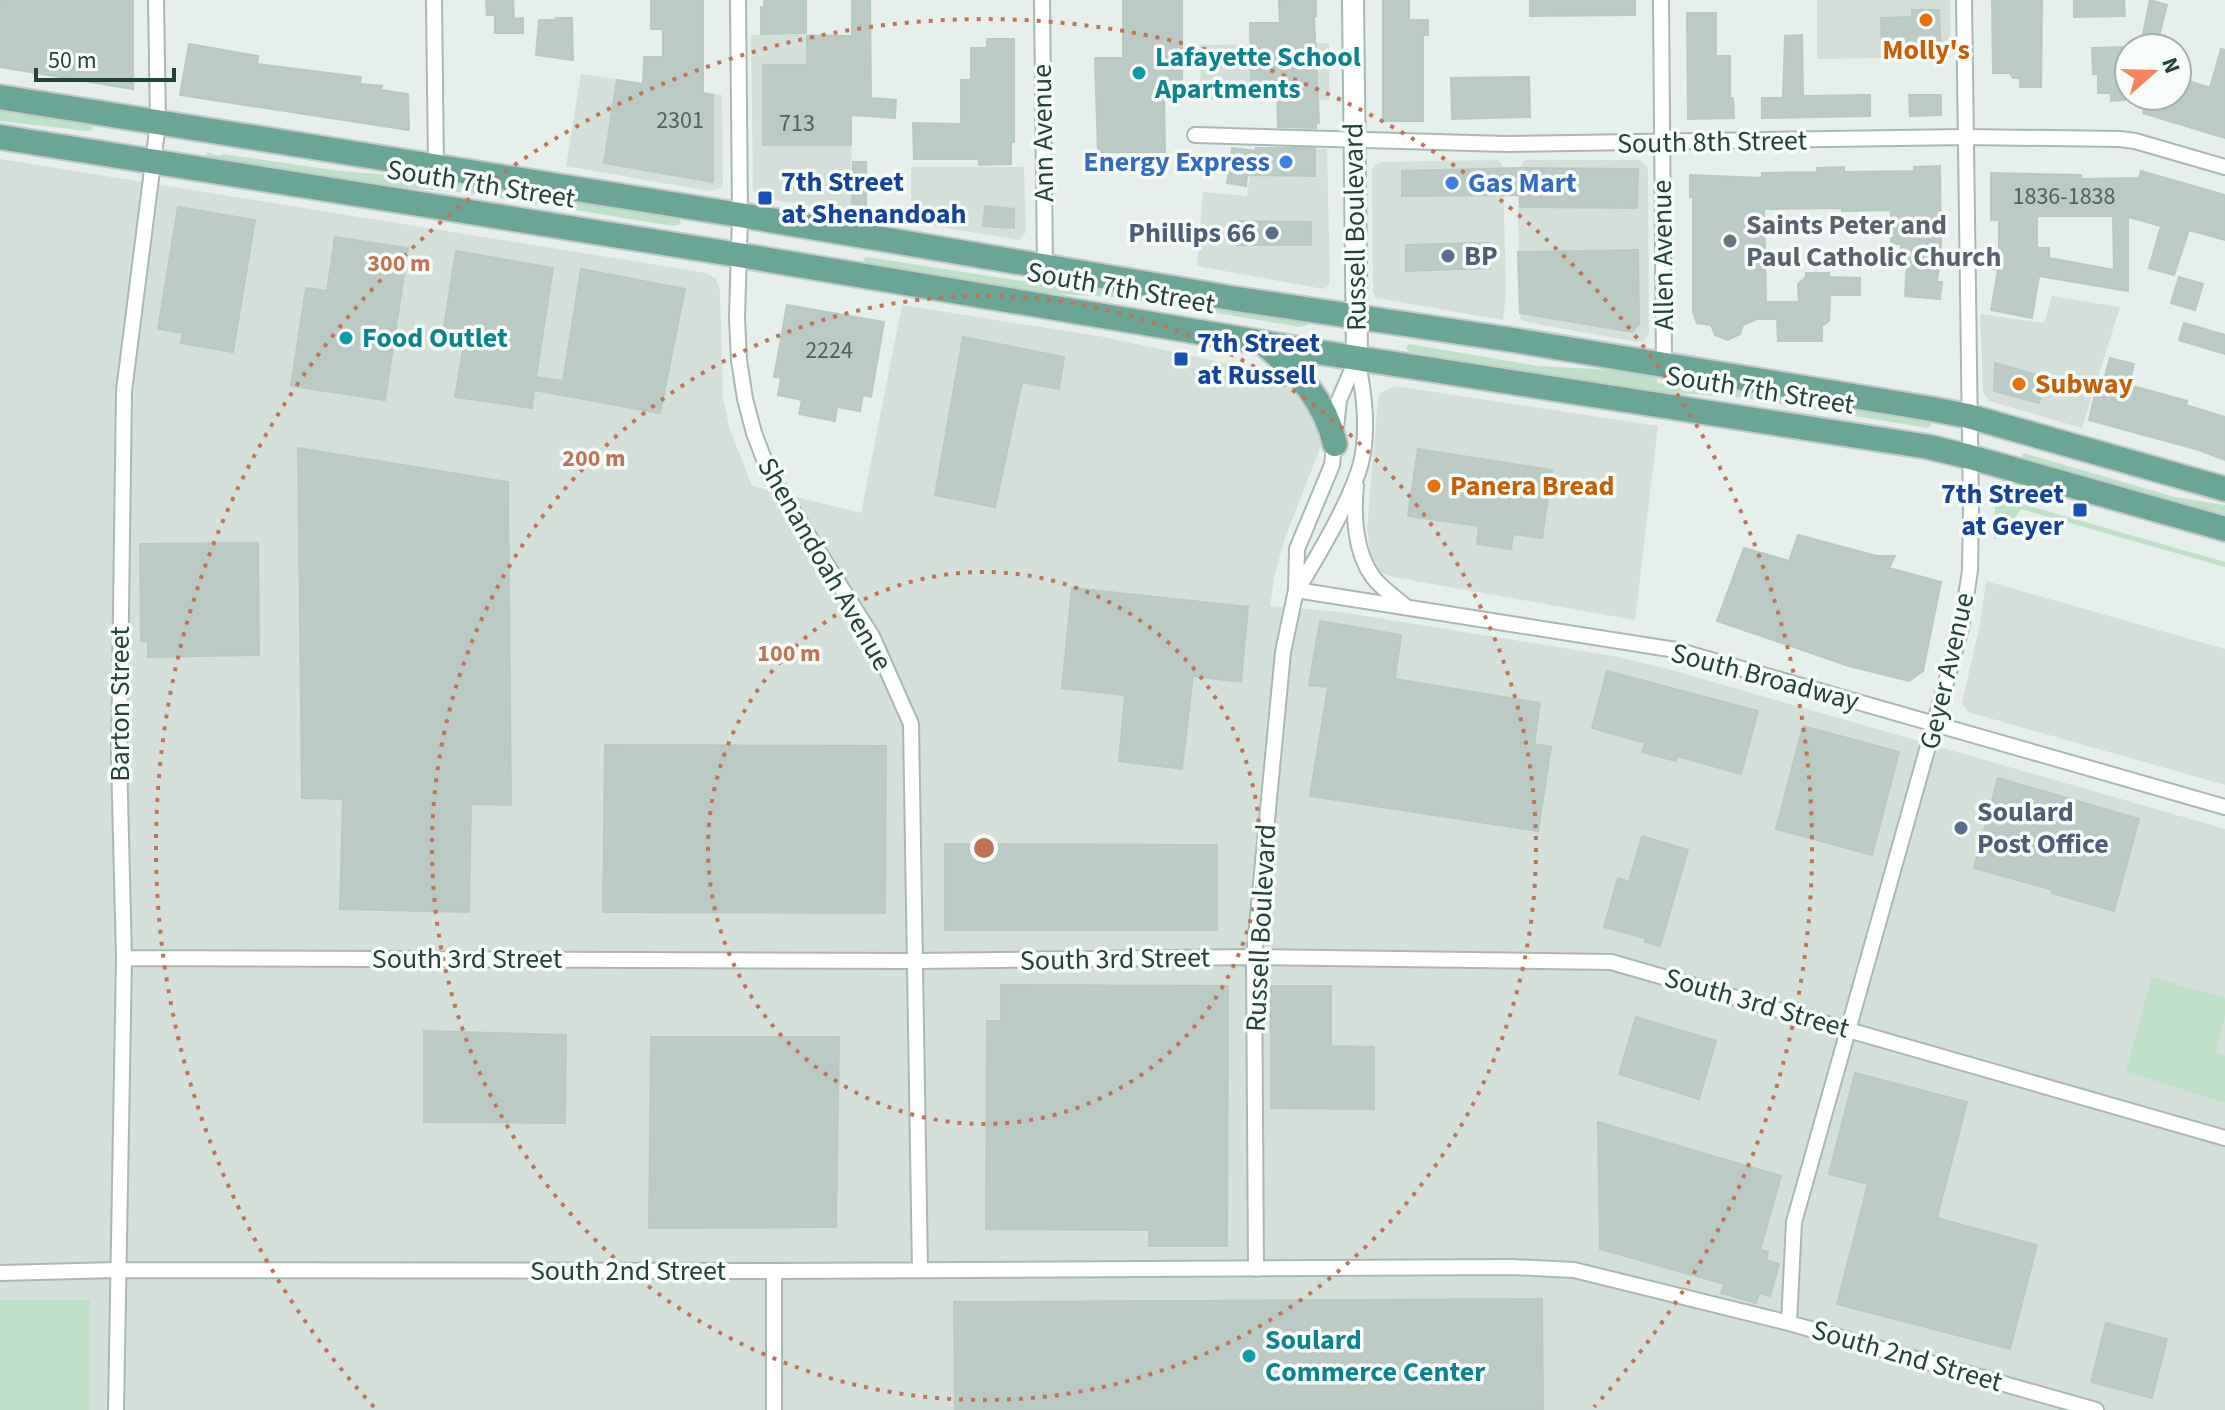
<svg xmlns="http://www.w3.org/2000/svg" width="2225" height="1410" font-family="'Source Sans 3',sans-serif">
<rect width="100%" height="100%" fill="#e6efeb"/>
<path fill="#d4dfda" d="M1817,0h133l1,57 -134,2z
M833,34l1,63h18l-1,116 -93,-16 -5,-7 -2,-155z
M1329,43v57h-128l-1,-55z
M581,74l141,21 1,88 -2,5 -12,3 -143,-25z
M1256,148l71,1 3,129 -1,7 -6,4 -126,-23 6,-74 44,4 6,-47z
M0,159l707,114 9,6 4,12 3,106 6,30 23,59 109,27 41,-208 202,32 171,37 27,18 18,35 1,19 -36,92 -10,35 -5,33 71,6 272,44 55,13 557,160v581h-2225z
M1498,160l5,6 3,128 -3,26 -127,-22 -3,-5 -1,-122 3,-6 5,-3z
M1525,160h114l7,5 2,5 1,162 -5,9 -7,1 -111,-20 -5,-3 -2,-6 -1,-143z
M911,167h113l2,65 -7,8 -108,-18z
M2052,296l68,11 -38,121 -93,-27 -6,-9 -3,-78 64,9z
M1395,386l263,40 -23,194 -242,-43 -13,-5 -9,-13 -4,-30 11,-130 1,-5z
M1986,581l239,68v136l-257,-73 -6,-9 18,-79z"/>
<path fill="#bfe0c8" d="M0,109l78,12 15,6 -1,3 -4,1 -88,-10z
M208,152l11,4 4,-2 117,17 88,7 241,38 4,3 6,-1 2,6 -8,2 -204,-33 -109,-9 -151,-25 -4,-2z
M867,257l155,24 9,-2 39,3 110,18 2,3 7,-2 113,18 5,3 1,3 -8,2 -174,-29 -82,-5 -178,-29 -3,-6z
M1409,344l129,22 76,4 42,7 2,6 7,1 5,-5 259,42 3,4 -4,3 -191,-31 -81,-5 -247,-40 -3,-4z
M2023,453l152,44 50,8v13l-203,-59z
M2008,500l217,62v5l-204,-58 -6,9 -15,2 -1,18 -5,1 1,-32 3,-4z
M2152,977l73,21v18l-10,36 10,4v47l-99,-32z
M0,1300h90v110h-90z"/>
<path fill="#bbcac4" stroke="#b8c9c2" stroke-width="2" fill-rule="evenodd" d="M0,0h133v89l-133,-22z
M486,0h27l1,19 9,-1v15h-28v-18h-8z
M651,0h52v93l10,2v87l-109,-19 13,-83 26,4 1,-27h19v-28h-12z
M764,0h42v33l-45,1v-27h3z
M852,0h18l1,98 25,2 -1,18 -44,-3v30h-88v-80h44v-29h45z
M1123,0h59v88h-18l1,64h-67l-3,-94h28z
M1279,0h37v16h-2l5,107h-3v5l-38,-1 -1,-47 -26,1 -1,-58h30z
M1383,0h26v20h19v15h-5v86h-40z
M1530,0h105v15l-105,1z
M1992,0h50l-1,87h-21v-9h-7l-3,-5h-17z
M2074,0h50l1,16 -51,1z
M2150,0l17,5 -11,43h-16z
M1912,10h27l2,44 -46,1v-10h-13l-1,-27 31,-1z
M1687,13h29v43h14v42h3l1,20 -46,1z
M556,18h16l1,42 -37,-5 3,-35h17z
M1802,35l1,61 67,-1v21l-108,2v-20h21l2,-62z
M987,39h27v103h-3v22l-32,1v-6h-65l-1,-36 48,1v-44h10v-32h16z
M189,44l69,12 -1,8 104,13 -1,7 22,2 -1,4 27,4 1,36 -229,-35z
M2124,47l1,53 -14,1v-8h-13v-19h-5l-1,-26z
M2221,49l4,1v88l-82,-25 5,-17h29v-19l33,11z
M1529,77l1,40 -78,2 -1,-41z
M1909,95h32v20l-31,1z
M1232,148l24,3v-3h59v28l-68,-1 -1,11 -19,-3z
M853,162h13v44l-14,-2z
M1940,166l1,79 -4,37h5l-2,17 -35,-3 2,-34 -7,-1 1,-17h-10v-34l-49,1v-3l-78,1 2,93h33l-1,-18 8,-7v-4h23v4l31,1v17h-30l-1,26 -7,5v15h-44l-1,-22h-20l-14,6 -3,9 -12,6 -13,-5 -4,-10 -14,-2 -4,-11v-115h-3v-22l72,3v-5l55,-1v-4l27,-1v5l70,-1v-4z
M1520,168l118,1 -1,39 -117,-1v-12l-118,1v-25z
M2141,171l84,24v45l-36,-10 -15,45 -25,-7 12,-42 -33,-9v74l-89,-15 -7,42 -41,-8 7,-40 -6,-1v-15h7v-34h-8v-47l90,2v4l58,-1zM2037,216h76l1,54 -65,-12v-10h-12z
M985,206l29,3v19l-31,-2z
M178,207l77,13 -22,132 -52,-9 2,-10 -25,-4z
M1232,221l79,1v23h-79z
M335,237l73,11 -23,152 -94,-14 15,-98 21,3z
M1477,243h12l1,25 -84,3v-26z
M1638,250l1,74 -7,8 -112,-19 -2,-61z
M456,251l97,17 -17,109 27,4 18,-112 104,20 -25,124 -126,-23 -2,18 -77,-11 8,-47 -22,-4z
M2179,277l24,7 -8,26 -24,-7z
M787,305l97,17 -13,75 -8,-2 -3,16 -23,-4 -2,14 -36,-7 3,-14 -24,-5 3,-17 -7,-1z
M2184,323l41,12v19l-46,-14z
M963,337l101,20 -5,32 -37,-7 -27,125 -60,-12z
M2110,358l24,6 -5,21 58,16 -1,4 39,12v43l-26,-10 -110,-30 7,-30 5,1z
M1995,363l50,14 -6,26 -45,-12z
M298,448l210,34 3,323 -40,-1 -2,108 -129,-3 3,-110 -41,-1z
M1418,449l134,21 -10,68 -29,-4 -2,15 -34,-5 2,-18 -71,-10z
M1798,535l79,21h18l-6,12 52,14 -18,89 -14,10 -60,-15 -132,-45 27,-73 45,13z
M258,543l1,112 -111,2v-16h-7l-1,-97z
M1072,588l176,19 -7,75 -48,-6 -11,93 -63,-8 6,-66 -63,-7z
M1320,621l81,14 -6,44 145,24 -6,41 17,3 -13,84 -228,-35 18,-109 -19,-2z
M1607,671l151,40 -17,63 -64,-18 -1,5 -34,-9 3,-9 -53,-15z
M1803,726l96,26 -27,103 -96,-26z
M605,745l281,1 -1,167 -282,-1z
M1998,778l141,41 -25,92 -62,-18 1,-3 -79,-22z
M1642,836l46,14 -28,96 -15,-4v-4l-41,-11 14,-49 11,4z
M945,844l272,1v85h-272z
M1001,985l227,1 -1,260h-78v-16l-163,-1 1,-208h14z
M1271,986h60v60l43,1v62l-103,-1z
M1636,1017l80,24 -17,58 -80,-25z
M424,1031l142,4 -1,88 -141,-1z
M651,1037h188l-3,190 -187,1z
M1855,1073l112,29 -30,116 100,27 -27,104 -173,-45 31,-120 -39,-10z
M1598,1122l183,54 -21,74 8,2 -2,8 13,4 -9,32 -11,-3 -3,10 -35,-10 3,-9 -124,-35z
M1542,1299l1,111h-588l-1,-108z
M2106,1323l61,16 -15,59 -61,-16z"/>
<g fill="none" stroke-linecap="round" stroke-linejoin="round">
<defs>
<path id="street" d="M434,0l2,168
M738,0l2,215 -3,103 2,42 6,39 9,34 16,42 102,161 39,88 9,546
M1042,0l3,266
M1661,0l3,365
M1195,135l311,9 459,-7 155,2 15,2 90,26
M1356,486c-3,29 -1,67 17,91 8,11 23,21 33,30
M1296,590l380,60 549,157
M1297,590c21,-34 54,-89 64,-127 8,-34 3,-71 -4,-105
M124,958l793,3 337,-4 357,5 614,176
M1256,1269l-2,-312 29,-305 13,-62 1,-41 35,-84 7,-65 18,-42
M774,1271v139
M0,1273l117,-3 657,1 739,-4 61,3 215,53 307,87
M1789,1323l5,-101 160,-568 8,-30 8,-54 1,-61 -7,-509
M116,1410l8,-452 -5,-201 5,-366 34,-268 -2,-123"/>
<path id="secondary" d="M1353,0l4,358"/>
<path id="primary" d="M0,97l740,118 497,84 276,41 419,69 36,7 257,73
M0,137l739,118 585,98 605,94 41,10 255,72
M1264,344c35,28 61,57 71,100"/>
</defs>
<use href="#street" stroke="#a8b8b2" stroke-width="18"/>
<use href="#secondary" stroke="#a4bbb3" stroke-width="24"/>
<use href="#primary" stroke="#c2cac8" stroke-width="28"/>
<use href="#street" stroke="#fff" stroke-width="14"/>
<use href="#secondary" stroke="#fff" stroke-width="20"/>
<use href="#primary" stroke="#6aa596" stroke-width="24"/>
</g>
<g fill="none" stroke="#c07456" stroke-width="4" stroke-dasharray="4 8">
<circle cx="984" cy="848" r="276"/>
<circle cx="984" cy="848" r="552"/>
<path d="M374 1407A828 828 0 1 1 1594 1407"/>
</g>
<g fill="#e8710a" stroke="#f7fbf9" stroke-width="3">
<circle cx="1926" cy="20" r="8"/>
<circle cx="2019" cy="384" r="8"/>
<circle cx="1434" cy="486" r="8"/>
</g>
<g fill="#0f9aa8" stroke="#f7fbf9" stroke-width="3">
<circle cx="1139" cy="73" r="8"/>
<circle cx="346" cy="338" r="8"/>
<circle cx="1249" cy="1356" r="8"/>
</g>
<g fill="#3f7fe0" stroke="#f7fbf9" stroke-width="3">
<circle cx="1286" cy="162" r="8"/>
<circle cx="1452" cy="183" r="8"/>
</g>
<g fill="#1a4fb4" stroke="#f7fbf9" stroke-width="3">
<rect x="757" y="190" width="16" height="16" rx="4"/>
<rect x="1173" y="351" width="16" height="16" rx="4"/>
<rect x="2072" y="502" width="16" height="16" rx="4"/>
</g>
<g fill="#5c6f8a" stroke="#f7fbf9" stroke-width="3">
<circle cx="1272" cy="233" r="8"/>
<circle cx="1448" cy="256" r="8"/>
<circle cx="1961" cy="828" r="8"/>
</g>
<circle fill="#6b7280" stroke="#f7fbf9" stroke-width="3" cx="1730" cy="241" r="8"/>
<g text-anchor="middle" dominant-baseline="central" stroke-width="7" stroke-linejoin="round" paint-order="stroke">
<g font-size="24" fill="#4a645c">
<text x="680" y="120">2301</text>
<text x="797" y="123">713</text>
<text x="2064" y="196">1836-1838</text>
<text x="829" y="350">2224</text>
</g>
<g font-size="28" font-weight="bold" fill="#c56008" stroke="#f7fbf9" text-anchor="start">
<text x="1926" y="50" text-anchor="middle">Molly's</text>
<text x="2035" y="384">Subway</text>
<text x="1450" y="486">Panera Bread</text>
</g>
<g font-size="28" font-weight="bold" fill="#0d838f" stroke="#f7fbf9" text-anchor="start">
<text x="1155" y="57">Lafayette School<tspan x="1155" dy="32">Apartments</tspan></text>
<text x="362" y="338">Food Outlet</text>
<text x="1265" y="1340">Soulard<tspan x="1265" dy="32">Commerce Center</tspan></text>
</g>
<g font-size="28" fill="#24423a" stroke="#f7fbf9">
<text transform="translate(1043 133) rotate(-91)">Ann Avenue</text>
<text transform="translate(1712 142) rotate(-1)">South 8th Street</text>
<text transform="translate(481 184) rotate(9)">South 7th Street</text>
<text transform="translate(1355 227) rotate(-91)">Russell Boulevard</text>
<text transform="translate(1663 255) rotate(-91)">Allen Avenue</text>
<text transform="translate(1121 288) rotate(10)">South 7th Street</text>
<text transform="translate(1760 390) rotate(9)">South 7th Street</text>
<text transform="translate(825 564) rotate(60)">Shenandoah Avenue</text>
<text transform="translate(1947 671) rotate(-77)">Geyer Avenue</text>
<text transform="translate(1765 677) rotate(15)">South Broadway</text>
<text transform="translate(120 704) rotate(-90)">Barton Street</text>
<text transform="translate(1261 928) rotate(-87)">Russell Boulevard</text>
<text x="467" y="959">South 3rd Street</text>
<text transform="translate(1115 959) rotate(-1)">South 3rd Street</text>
<text transform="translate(1757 1003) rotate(16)">South 3rd Street</text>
<text x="628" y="1271">South 2nd Street</text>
<text transform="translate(1907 1356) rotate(16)">South 2nd Street</text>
</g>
<g font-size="28" font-weight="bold" fill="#366cbe" stroke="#f7fbf9" text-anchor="end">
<text x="1270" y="162">Energy Express</text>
<text x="1468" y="183" text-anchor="start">Gas Mart</text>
</g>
<g font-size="28" font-weight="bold" fill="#164399" stroke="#f7fbf9" text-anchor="start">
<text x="781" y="182">7th Street<tspan x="781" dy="32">at Shenandoah</tspan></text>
<text x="1197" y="343">7th Street<tspan x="1197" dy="32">at Russell</tspan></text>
<text x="2064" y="494" text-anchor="end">7th Street<tspan x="2064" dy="32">at Geyer</tspan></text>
</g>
<g font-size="28" font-weight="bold" fill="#5b616d" stroke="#f7fbf9" text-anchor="start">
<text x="1746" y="225">Saints Peter and<tspan x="1746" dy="32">Paul Catholic Church</tspan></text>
</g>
<g font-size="28" font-weight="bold" fill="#4e5e75" stroke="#f7fbf9" text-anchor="start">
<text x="1256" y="233" text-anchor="end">Phillips 66</text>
<text x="1464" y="256">BP</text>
<text x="1977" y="812">Soulard<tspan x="1977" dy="32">Post Office</tspan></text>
</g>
</g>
<circle cx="984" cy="848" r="12" fill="#c07456" stroke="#f7fbf9" stroke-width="4"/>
<g font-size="24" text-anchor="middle" font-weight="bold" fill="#c07456" stroke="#f7fbf9" stroke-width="7" stroke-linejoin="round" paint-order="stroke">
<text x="399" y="271">300 m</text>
<text x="594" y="466">200 m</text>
<text x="789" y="661">100 m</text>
</g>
<g transform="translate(2153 72) rotate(70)"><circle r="38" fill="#f7fbf9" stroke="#a3b1ad" stroke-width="2"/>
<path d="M0-6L14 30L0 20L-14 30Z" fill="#f4845f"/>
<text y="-12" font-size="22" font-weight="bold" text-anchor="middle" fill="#24423a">N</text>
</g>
<path d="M36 68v12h138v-12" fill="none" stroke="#24423a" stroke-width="4"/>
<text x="48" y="68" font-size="24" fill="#24423a" stroke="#f7fbf9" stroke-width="6" paint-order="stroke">50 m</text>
</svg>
